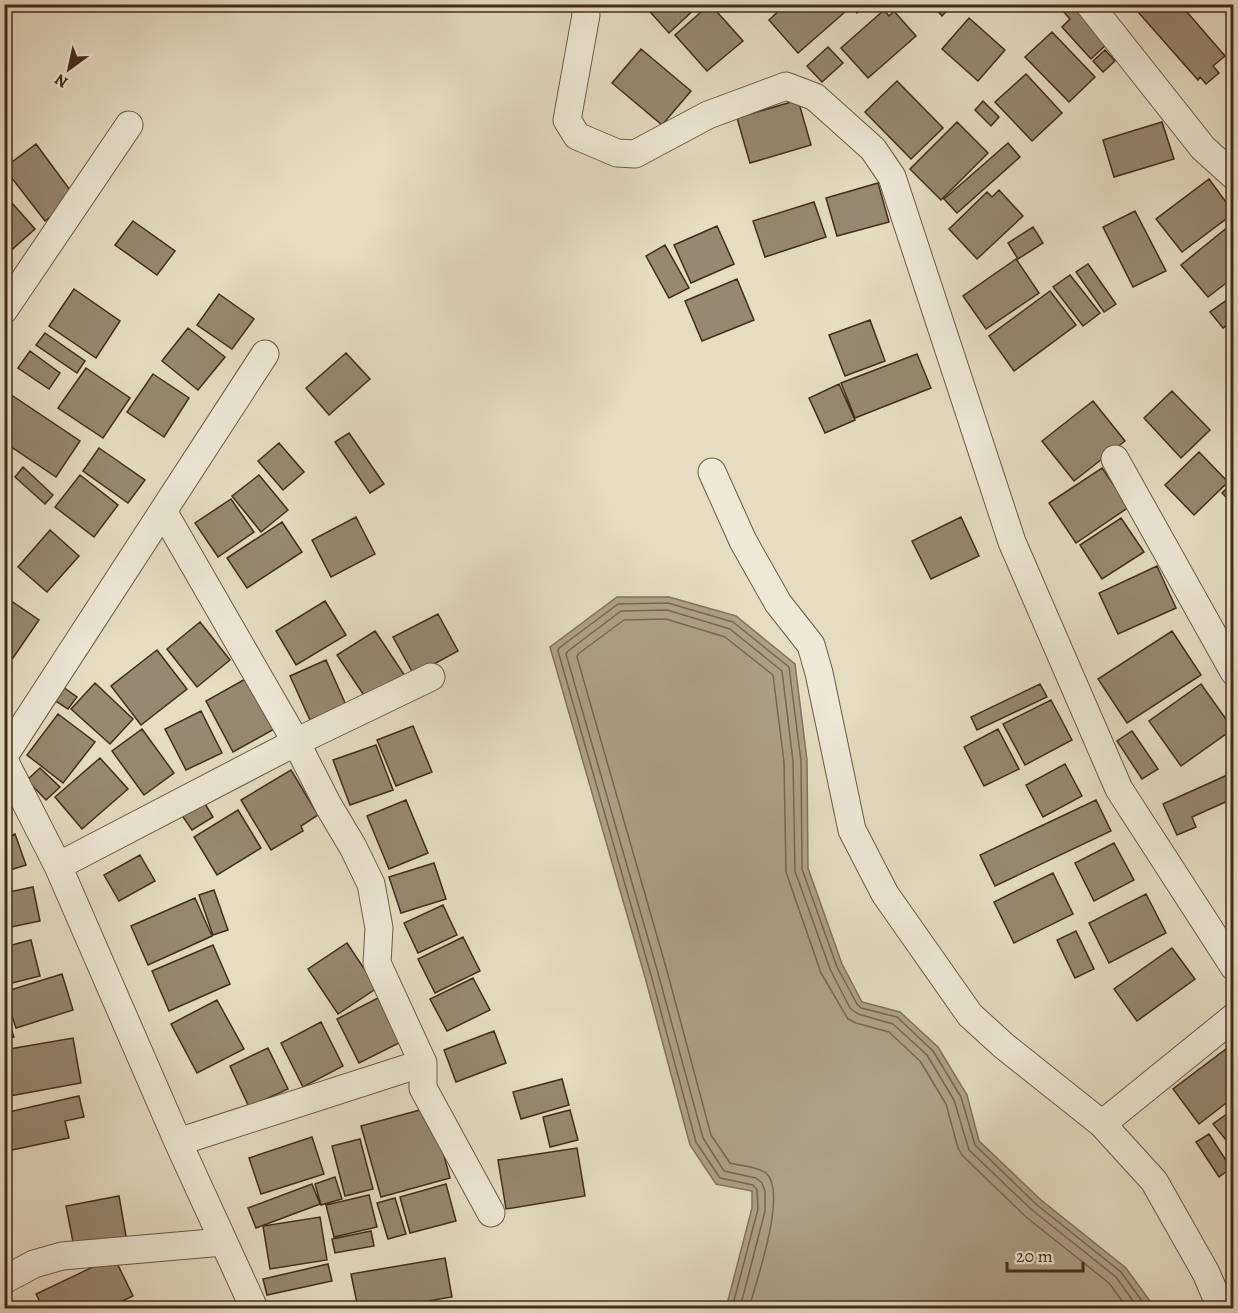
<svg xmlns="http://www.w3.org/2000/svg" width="1238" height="1313" font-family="Alegreya,serif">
<rect width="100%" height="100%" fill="#e5dcc2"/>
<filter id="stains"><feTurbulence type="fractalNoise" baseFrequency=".00333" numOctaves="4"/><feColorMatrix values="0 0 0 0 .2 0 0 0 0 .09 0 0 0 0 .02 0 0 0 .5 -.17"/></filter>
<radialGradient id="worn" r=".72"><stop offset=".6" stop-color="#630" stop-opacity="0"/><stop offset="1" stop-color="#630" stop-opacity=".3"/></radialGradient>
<path fill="#ada089" stroke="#82725d" stroke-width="1.5" d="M617,597h52l67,19 59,48 12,96 1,108 34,96 20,38 38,10 38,35 29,48 12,46 62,59 85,68 29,40h-429l26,-100v-17l-36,-7 -26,-39 -45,-168 -95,-330z"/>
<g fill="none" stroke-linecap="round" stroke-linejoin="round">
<path stroke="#776652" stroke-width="1.5" d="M732,1308l26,-99 -1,-19 -4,-5 -33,-7 -24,-36 -45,-167 -93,-324 1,-3 59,-44 50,-1 65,19 56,45 12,94 1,108 35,98 20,37 4,4 36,9 36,34 28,46 14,48 62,60 84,67 26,36
M740,1308l25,-97v-20l-3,-8 -6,-5 -32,-7 -21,-33 -45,-165 -92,-319 2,-3 53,-40 46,-1 63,19 52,42 11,90 2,110 35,98 20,39 8,6 35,10 34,31 27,45 15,50 63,60 84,67 22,31
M749,1308c7,-26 39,-116 17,-135 -10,-7 -25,-7 -36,-10l-19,-28 -44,-164 -90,-314 1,-3 46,-34 42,-1 59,18 48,38 11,87 2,110 35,101 27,46 8,4 33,9 31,29 26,43 12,44 4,7 64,62 83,66 18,25"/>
</g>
<path fill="#968872" stroke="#412d1b" stroke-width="1.5" d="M643,4h57l-31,29z
M710,4l33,37 -36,30 -32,-36z
M786,4h52l7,8 -47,41 -29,-33z
M850,4h18l-11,9z
M931,4h23l-12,12z
M1131,4h49l45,52 -12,10 6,7 -13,11 -6,-7 -2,3z
M1072,5l36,38 -17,16 -29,-32 8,-8 -6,-7z
M884,10l5,6 5,-5 22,25 -48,42 -27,-30z
M969,18l36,32 -27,31 -36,-32z
M1052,32l43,45 -26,25 -44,-45z
M828,47l15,16 -21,19 -15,-16z
M641,49l50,42 -29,34 -50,-42z
M1105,50l10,11 -12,11 -10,-11z
M1026,74l36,39 -30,28 -37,-39z
M897,81l46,47 -32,31 -46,-47z
M798,100l13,45 -61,18 -13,-45z
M983,101l16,16 -8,9 -16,-16z
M957,122l31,31 -47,47 -31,-31z
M1162,122l12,37 -60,18 -11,-37z
M1008,143l12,14 -63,56 -13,-14z
M36,144l40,54 -31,23 -41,-53z
M1209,179l25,34 -52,39 -26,-33z
M878,183l11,39 -52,14 -11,-38z
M999,190l24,26 -46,43 -28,-30 38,-37 5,5z
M4,194l31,35 -29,26 -2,-2z
M814,202l12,35 -61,20 -12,-36z
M1135,211l31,60 -33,16 -30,-60z
M133,221l42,30 -18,24 -42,-30z
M1234,222v55l-26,20 -27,-32z
M717,226l17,38 -43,19 -17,-38z
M1033,227l10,16 -25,16 -10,-16z
M665,245l24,43 -20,10 -23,-42z
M1016,259l23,34 -53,36 -23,-33z
M1088,264l28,40 -12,8 -28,-40z
M1070,275l30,38 -17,13 -30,-39z
M737,279l17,41 -52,21 -17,-40z
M74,289l46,32 -24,37 -47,-32z
M1050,291l26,34 -62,46 -25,-35z
M219,294l35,25 -22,30 -35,-24z
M1234,295v25l-11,8 -13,-16z
M870,320l15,41 -40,15 -16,-41z
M188,328l37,29 -27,33 -36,-29z
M45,333l40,28 -8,12 -41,-28z
M30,351l30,22 -11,16 -31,-21z
M346,353l24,26 -41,36 -23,-27z
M917,354l14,34 -76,30 -14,-35z
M86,368l44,30 -27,40 -45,-30z
M153,374l36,24 -25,39 -37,-25z
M839,384l16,36 -30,13 -16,-35z
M4,390l76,51 -24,36 -52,-35z
M1172,391l38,39 -29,28 -37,-40z
M1093,401l32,40 -51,40 -32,-40z
M349,433l35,51 -14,9 -35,-51z
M279,443l25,29 -21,18 -25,-29z
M99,448l46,32 -17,23 -45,-32z
M1199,452l29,30 -34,33 -29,-30z
M23,467l30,28 -8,9 -30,-27z
M1102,468l27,39 -53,36 -27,-40z
M80,475l38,30 -24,32 -39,-30z
M259,475l29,35 -27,22 -29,-36z
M1234,481v24l-12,-12z
M231,499l23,33 -36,25 -23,-34z
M356,517l19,37 -44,23 -19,-37z
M961,517l18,39 -48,23 -19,-38z
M1121,518l23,34 -42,27 -22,-34z
M282,522l20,30 -55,36 -20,-30z
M50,530l29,26 -32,36 -29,-25z
M1157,566l19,42 -58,26 -19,-41z
M4,596l35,24 -26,38 -9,-6z
M325,601l21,34 -50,30 -20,-34z
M438,614l20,37 -44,24 -21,-38z
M200,622l30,38 -33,27 -30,-38z
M375,631l30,45 -38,24 -30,-45z
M1172,631l29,44 -74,48 -29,-44z
M157,650l30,39 -46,36 -30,-39z
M326,660l20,45 -36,15 -20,-44z
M247,678l29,50 -43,24 -27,-51z
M95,683l38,36 -23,25 -39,-35z
M1040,684l7,13 -70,33 -6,-13z
M1201,684l32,45 -52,37 -32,-45z
M63,687l14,10 -9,12 -14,-9z
M1051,700l21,40 -47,25 -22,-41z
M201,711l21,42 -36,17 -21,-41z
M58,714l37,28 -32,41 -36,-28z
M413,726l19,46 -36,14 -19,-46z
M142,729l32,44 -30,22 -32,-44z
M998,729l21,40 -35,17 -20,-39z
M1132,731l26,38 -16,10 -25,-38z
M376,745l17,45 -43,15 -17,-45z
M100,758l28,31 -46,40 -27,-32z
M1065,764l17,32 -39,21 -17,-32z
M40,768l20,19 -14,13 -19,-20z
M291,770l27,45 -17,11 2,5 -32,19 -30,-50z
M1234,772v35l-4,-7 -38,17 4,10 -19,8 -14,-31z
M201,797l12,20 -21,13 -13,-19z
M406,800l22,53 -39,16 -22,-53z
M1096,800l15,31 -116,55 -15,-31z
M238,810l23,38 -44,27 -23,-38z
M15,834l11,31 -22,7v-34z
M1114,843l20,37 -40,21 -19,-38z
M140,855l15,26 -36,20 -15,-26z
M434,863l12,36 -45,14 -12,-36z
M1053,873l20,41 -59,29 -20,-41z
M33,887l7,34 -34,7 -2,-35z
M214,890l14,40 -15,5 -14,-40z
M1146,894l20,39 -57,30 -20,-40z
M195,898l17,38 -64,29 -17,-39z
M443,905l14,30 -39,18 -14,-30z
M1076,931l18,38 -19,9 -18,-38z
M463,937l17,34 -45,22 -17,-34z
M31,940l9,36 -36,9v-38z
M347,943l30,45 -39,26 -30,-45z
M213,945l17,39 -61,27 -17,-40z
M1172,948l23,31 -58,42 -23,-32z
M62,974l11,36 -57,18 -12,-36z
M473,978l17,32 -43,21 -17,-32z
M378,998l23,44 -42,21 -22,-44z
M217,1000l27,49 -47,24 -26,-49z
M4,1009l10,28 -10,3z
M321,1022l22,44 -40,21 -22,-44z
M494,1031l12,32 -50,19 -12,-32z
M73,1038l8,45 -77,14v-47z
M1234,1043v54l-35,27 -26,-35z
M268,1048l20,41 -39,18 -19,-41z
M562,1079l7,26 -48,14 -8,-27z
M79,1096l5,21 -19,4 4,17 -62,13 -3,-11v-27z
M431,1107l19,71 -69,19 -20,-71z
M1234,1109v41l-21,-26z
M570,1110l8,30 -28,7 -7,-30z
M1209,1134l22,34 -12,9 -23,-35z
M312,1137l12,37 -63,20 -12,-36z
M360,1139l13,50 -28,7 -13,-50z
M577,1148l8,48 -79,13 -8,-49z
M335,1177l7,22 -21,6 -6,-21z
M312,1184l8,20 -64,24 -8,-20z
M446,1184l10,37 -46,12 -10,-36z
M369,1195l8,32 -43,10 -8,-32z
M119,1196l8,46 -52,10 -9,-46z
M395,1198l11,36 -18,5 -11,-36z
M320,1217l7,43 -57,9 -7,-43z
M371,1231l3,15 -39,7 -3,-14z
M114,1257l19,39 -25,12h-65l-7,-14z
M445,1258l7,39 -66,11h-28l-7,-34z
M328,1264l4,17 -65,14 -4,-16z"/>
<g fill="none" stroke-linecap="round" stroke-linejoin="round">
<defs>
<path id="minor" d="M585,4l1,11 -19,105 10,16 40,17 18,1 73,-39 78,-29 29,11 58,52 19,28 120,365 107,247 115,178
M1089,4l114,144 31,28
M4,310l125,-185
M1115,459l119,213
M712,472l31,69 35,62 33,42 8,28 33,157 33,64 85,121 34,31 98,78 52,57 52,92 15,35
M163,511l133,231 32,63 25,42 18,37 8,44 -2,35 46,100v25l68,125
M4,756l261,-402
M4,760l54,106 120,276 76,166
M58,866l238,-124 135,-65
M1102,1124l132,-107
M178,1142l245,-79
M4,1280l30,-16 28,-8 161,-14"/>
</defs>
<use href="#minor" stroke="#6a5945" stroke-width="29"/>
<use href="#minor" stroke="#eee8d7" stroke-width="27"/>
</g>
<rect width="1238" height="1313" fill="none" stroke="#e5dcc2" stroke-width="24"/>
<rect x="6" y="6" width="1226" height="1301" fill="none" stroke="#412d1b" stroke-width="3"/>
<rect x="12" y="12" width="1214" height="1289" fill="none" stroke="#412d1b" stroke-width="1.5"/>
<g transform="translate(69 69) rotate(213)" stroke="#eee8d7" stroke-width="4.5" paint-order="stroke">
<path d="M0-4.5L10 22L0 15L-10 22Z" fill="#412d1b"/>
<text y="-9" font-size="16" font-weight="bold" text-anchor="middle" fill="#412d1b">N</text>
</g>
<path d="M1007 1262v9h76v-9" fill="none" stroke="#412d1b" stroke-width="3"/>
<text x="1016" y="1262" font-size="18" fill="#412d1b" stroke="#eee8d7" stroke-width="4.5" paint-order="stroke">20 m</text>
<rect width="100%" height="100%" filter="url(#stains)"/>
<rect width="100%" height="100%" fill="url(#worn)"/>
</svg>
